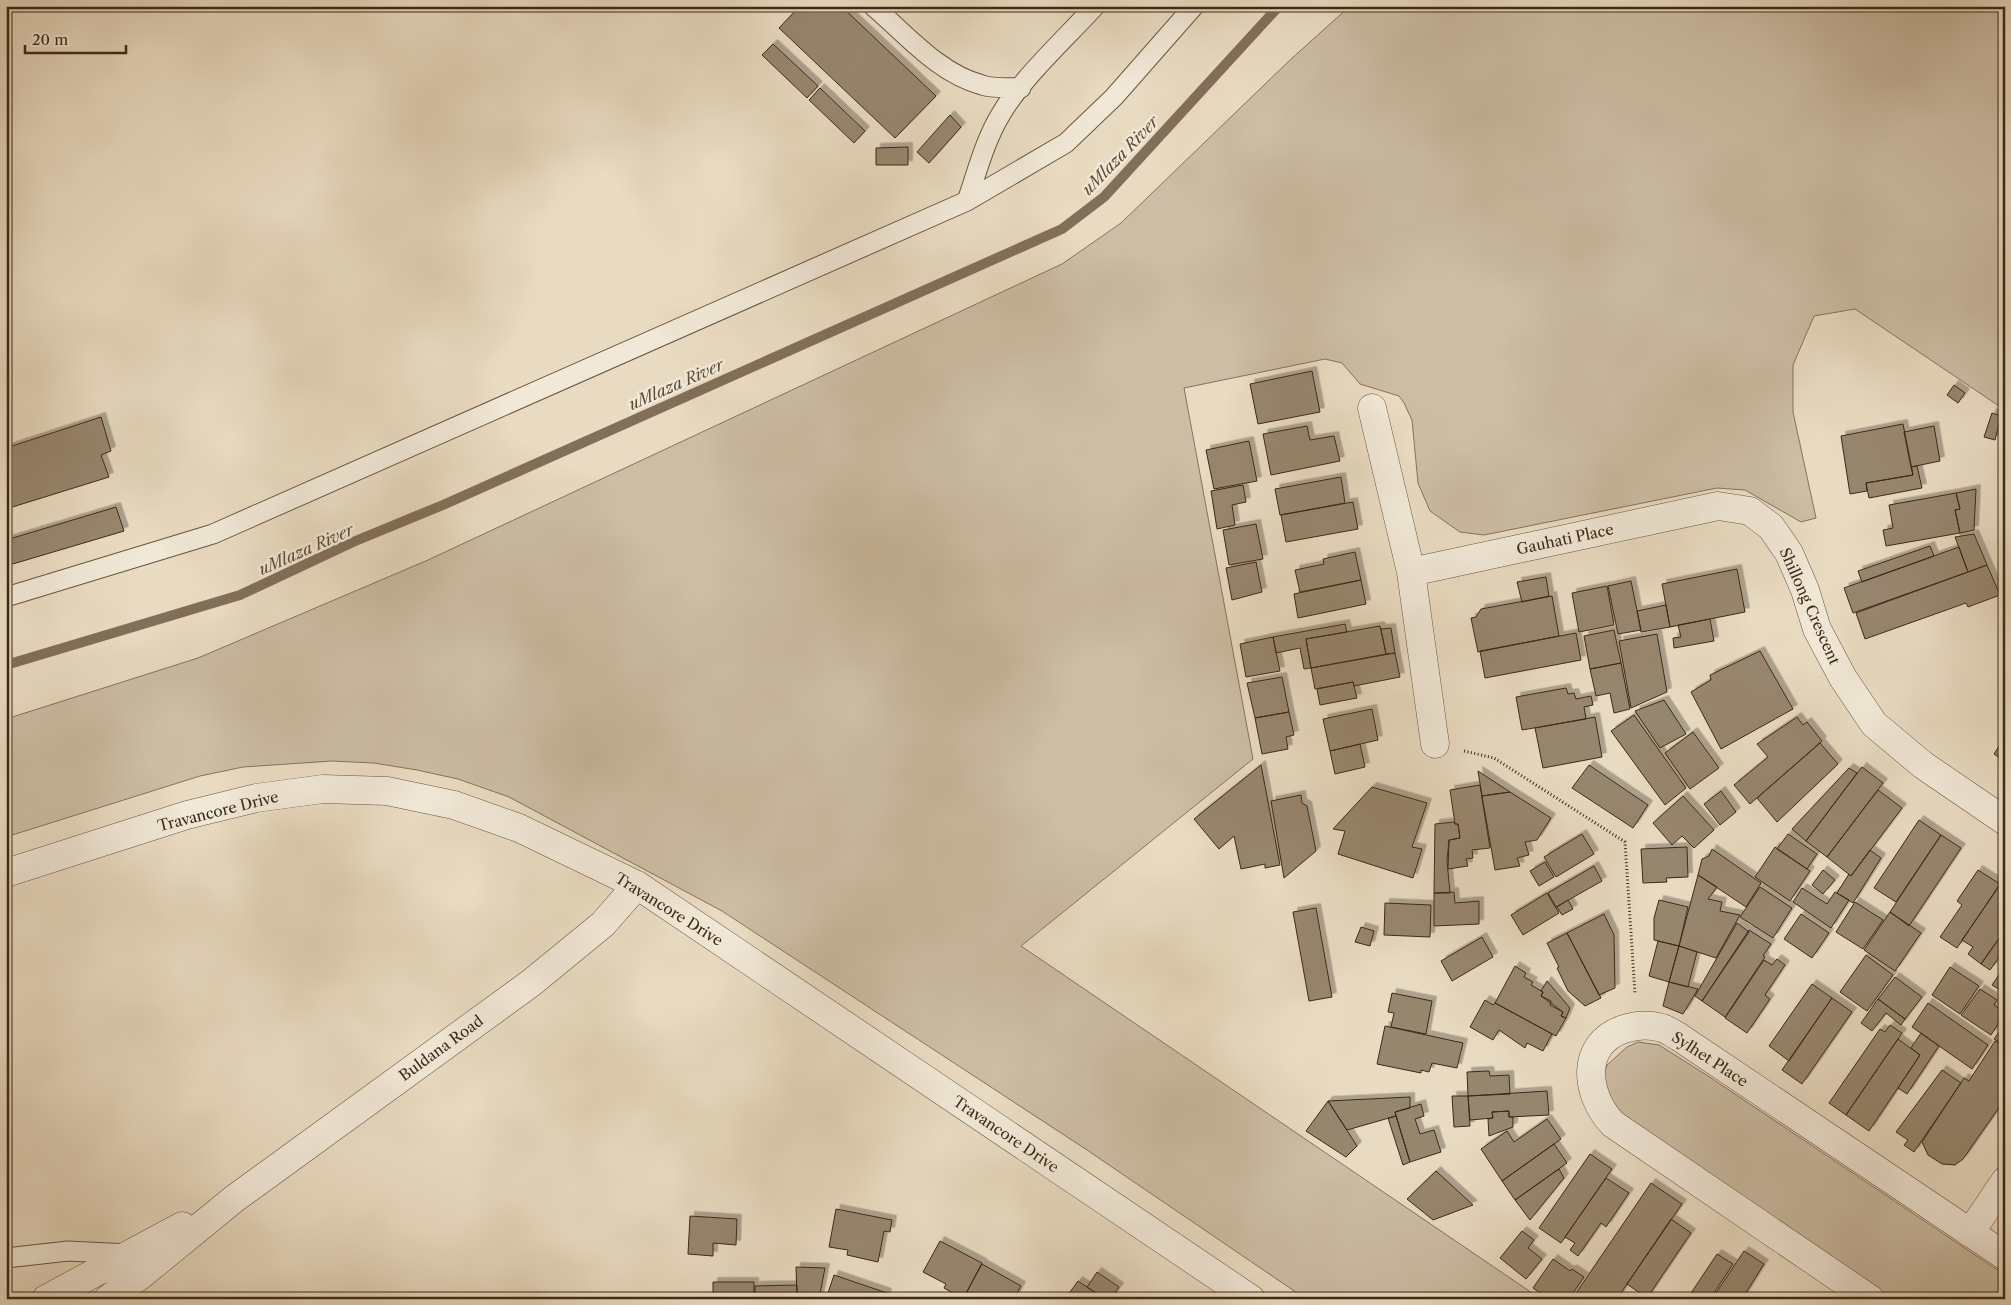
<svg xmlns="http://www.w3.org/2000/svg" width="2011" height="1305" font-family="'Libre Caslon Text',serif">
<defs>
<filter id="shadow"><feDropShadow dx="4.5" dy="-4.5" stdDeviation="0" flood-color="#0004"/></filter>
</defs>
<rect width="100%" height="100%" fill="#e9dbc1"/>
<filter id="stains"><feTurbulence type="fractalNoise" baseFrequency=".004" numOctaves="4"/><feColorMatrix values="0 0 0 0 .2 0 0 0 0 .09 0 0 0 0 .02 0 0 0 .5 -.17"/></filter>
<radialGradient id="worn" r=".72"><stop offset=".6" stop-color="#630" stop-opacity="0"/><stop offset="1" stop-color="#630" stop-opacity=".3"/></radialGradient>
<path fill="#ccbda4" stroke="#85735c" d="M1350,6h655v404l-150,-101 -41,7 -21,49v47l23,106 -15,4 -56,-32 -28,-2 -233,47 -24,-3 -30,-21 -12,-28 -6,-63 -8,-17 -5,-7 -39,-12 -18,-21 -17,-4 -141,29 69,371 -232,187 520,353h-235l-219,-149 -365,-239 -213,-114 -51,-18 -41,-9 -43,-7 -42,-2 -89,6 -43,9 -194,61v-118l192,-61 230,-98 634,-296 59,-41 169,-163z
M1638,1042l21,3 49,31 297,199v24h-117l-190,-128 -75,-53 -14,-16 -6,-24 4,-13 20,-18z"/>
<g fill="none" stroke-linecap="round" stroke-linejoin="round">
<path stroke="#826f59" stroke-width="10" d="M6,665l234,-70 113,-53 90,-37 619,-276 42,-32 175,-191"/>
</g>
<path fill="#97866e" stroke="#3e2915" filter="url(#shadow)" d="M800,6h41l95,90 -41,42 -116,-110z
M773,44l45,42 -11,12 -45,-43z
M820,88l45,43 -11,12 -45,-43z
M950,115l11,12 -32,36 -12,-11z
M908,147v18h-32v-17z
M1312,371l8,41 -62,12 -8,-40z
M1954,385l11,8 -7,10 -11,-8z
M1992,413l9,3 -6,24 -11,-3z
M101,417l10,34 -10,4 8,22 -103,32v-61z
M1903,424l10,51 -47,8 1,8 -17,3 -9,-58z
M1307,426l3,14 24,-4 6,25 -69,14 -8,-41z
M1934,426l6,35 -29,6 -7,-35z
M1249,441l8,40 -43,8 -8,-39z
M1917,466l5,22 -53,10 -3,-15 47,-8 -2,-8z
M1341,477l4,26 -65,12 -5,-26z
M1243,485l3,17 -14,3 3,20 -18,4 -6,-38z
M1976,489l-2,41 -14,3 -5,-23 5,-1 -4,-16z
M1956,493l4,16 -5,1 5,23 -74,13 -3,-16 10,-2 -4,-23z
M1353,502l5,27 -72,13 -5,-27z
M116,507l8,24 -118,35v-26z
M1256,524l7,35 -34,6 -6,-35z
M1974,534l13,31 -19,7 -13,-35z
M1930,546l4,10 -72,26 -4,-11z
M1959,547l9,25 -115,41 -9,-25z
M1355,552l6,28 -61,12 -5,-22 29,-6 -1,-5z
M1256,562l6,30 -30,8 -6,-32z
M1987,565l13,30 -32,12 -2,-4 -101,36 -9,-26z
M1737,569l8,43 -75,15 -8,-43z
M1546,577l3,19 -27,6 -5,-20z
M1361,580l5,24 -68,14 -4,-24z
M1631,581l10,49 -23,4 -10,-48z
M1607,586l7,39 -35,7 -7,-39z
M1552,596l7,40 -81,16 -7,-34 5,-1 5,-8z
M1666,605l4,22 -29,5 -4,-21z
M1710,619l4,22 -40,7 -1,-10 8,-1 -3,-12z
M1345,624l2,8 -41,7 5,29 -7,1 -4,-21 -24,5 -3,-16z
M1380,626l6,28 -75,14 -5,-29z
M1391,628l4,25 -9,1 -5,-25z
M1614,630l7,33 -31,6 -6,-33z
M1576,633l5,27 -96,18 -5,-27z
M1657,634l10,58 -36,16 -12,-67z
M1273,637l7,34 -34,6 -6,-33z
M1760,651l33,58 -72,40 -30,-57 20,-12 -1,-5z
M1395,653l5,24 -46,9 -1,-4 -38,7 -4,-21z
M1621,663l9,46 -16,4 -4,-20 -14,3 -6,-27z
M1282,677l7,35 -34,6 -8,-35z
M1353,682l4,16 -37,7 -3,-16z
M1566,688l2,6 6,-1 2,6 15,-3 2,9 -9,2 2,12 -64,11 -6,-33z
M1664,700l22,34 -26,14 -25,-37z
M1372,709l6,31 -48,11 -7,-32z
M1289,712l5,23 -8,2 2,12 -26,5 -7,-36z
M1634,715l52,73 -21,17 -54,-74z
M1595,717l7,40 -59,11 -8,-40z
M1797,717l6,8 4,-3 15,19 -72,63 -16,-19 34,-28 -11,-13z
M1693,732l26,36 -29,21 -25,-36z
M2005,737v25l-11,-8z
M1820,743l18,21 -61,58 -20,-24z
M1360,744l5,23 -30,7 -5,-23z
M1261,765l19,100 -15,3v-4l-24,5 -7,-33 -15,13 -25,-30z
M1589,765l59,40 -15,23 -61,-40z
M1862,767l21,16 -56,74 -21,-16z
M1849,768l8,5 -51,68 -14,-12z
M1478,771l32,21 -28,4z
M1480,785l10,63 -18,2 1,8 -7,1 2,7 -20,3 1,-29 11,-2 -2,-14h-3l-5,-34z
M1372,787l55,16 -15,44 10,2 -9,29 -75,-24 7,-23 -12,-2z
M1878,790l24,18 -51,68 -24,-19z
M1721,791l15,21 -16,13 -16,-21z
M1510,792l41,26 -14,22 -12,2 4,13 -12,3 3,8 -25,4 -13,-74z
M1301,795l1,8 5,3 9,45 -32,27 -13,-77z
M1683,796l31,34 -20,18 -12,-12 -10,9 -19,-22z
M1919,820l22,15 -45,67 -22,-14z
M1454,822l1,2h3l2,14 -11,2 -2,21 3,32h-16l1,-69z
M1582,834l12,20 -38,23 -12,-20z
M1788,834l29,20 -10,15 -30,-20z
M1941,835l20,13 -52,78 -19,-14z
M1687,847l1,30 -22,1 1,4 -24,1 -2,-34z
M1775,847l35,24 -20,30 -35,-24z
M1712,849l49,34 -15,24 -48,-32 4,-16 7,-3z
M1870,850l11,8 -28,45 -16,-10 12,-19 2,2z
M1545,862l9,15 -15,9 -9,-15z
M1594,866l8,15 -46,26 -8,-14z
M1823,870l12,10 -12,14 -11,-9z
M1978,870l22,14 -43,64 -17,-11 22,-32 -5,-4z
M1698,875l19,12 -9,12 14,3 -2,9 20,4 -24,43 -37,-12z
M2002,882l3,2v46l-24,34 -13,-10 5,-7 -11,-7z
M1760,887l32,21 -19,30 -33,-21z
M1802,888l25,16 8,-12 14,8 -18,28 -38,-26z
M1454,892l1,11 24,-2v23l-45,2v-33z
M1547,893l12,20 -36,22 -12,-20z
M1568,900l5,9 -11,6 -5,-8z
M1659,900l29,7 -9,39 -25,-6v-22z
M1855,902l28,18 -20,29 -27,-17z
M1385,903l46,2 -1,32 -46,-2z
M1316,908l16,89 -23,4 -16,-89z
M1890,912l31,21 -26,38 -31,-21z
M1604,914l10,21 1,53 -16,7 -32,-62z
M1801,914l28,19 -17,25 -28,-19z
M1737,923l12,9 -47,69 -7,-5z
M1361,927l13,4 -4,15 -15,-4z
M1749,930l22,14 -8,12 2,1 -40,60 -23,-16z
M2005,930v19l-15,21 -9,-6z
M1567,933l34,65 -16,8 -17,-15 -11,-23 2,-1 -12,-24z
M1482,937l11,20 -41,24 -11,-20z
M1658,941l21,5 -10,36 -20,-6z
M1679,946l18,6 -9,35 -19,-5z
M1866,955l27,20 -26,36 -27,-19z
M1777,959l8,6 -20,30 5,4 -23,34 -22,-15 39,-58 8,5z
M1515,966l11,7 -2,4 9,5 -2,3 12,7 -2,4 10,5 -1,4 13,7 -2,4 5,2 -10,18 -61,-33z
M2005,966v27l-13,-8z
M1950,967l29,19 -19,28 -28,-19z
M1895,977l27,20 -17,22 -27,-20z
M1547,981l23,27 -4,10 -5,-2 2,-4 -22,-16 2,-4 -2,-1z
M1669,982l29,7 -15,25 -20,-8z
M1812,984l20,14 -43,63 -20,-15z
M1980,989l17,11 -3,5 11,8 -14,22 -30,-20z
M1392,993l40,8 -6,33 -35,-7 3,-14 -6,-1z
M1832,998l20,14 -50,72 -20,-14z
M1878,999l27,20 -4,6 -15,-12 -14,18 -11,-8z
M1485,1000l8,5 2,-2 57,31 -9,17 -16,-8 -2,5 -26,-18 -6,10 -23,-13z
M1928,1003l60,42 -16,24 -60,-42z
M2005,1024v22l-11,-7z
M1890,1025l12,8 -56,82 -17,-12 51,-74 5,3z
M1385,1026l78,17 -6,25 -25,-5 -3,9 -8,-2v3l-44,-9z
M1921,1033l18,13 -32,48 -9,-6 22,-33 -9,-7z
M1898,1039l22,16 -51,76 -23,-16z
M1995,1041l10,7v51l-42,60 -8,6 -13,-1 -14,-9 -6,-13 42,-64 5,3z
M1942,1070l19,13 -47,69 -10,-7 4,-5 -12,-8z
M1489,1071l1,5 19,-1 1,19 -42,2 -1,-24z
M1547,1091l2,24 -40,2v-6l-17,1 1,6 -23,2 -2,-24z
M1452,1096h16l2,30 -16,1z
M1410,1097v11l-15,4 1,4 -49,14 -19,-29z
M1328,1101l29,45 -11,11 -40,-26z
M1421,1104l3,12 -9,3 5,15 14,-4 7,22 -31,10 -15,-50z
M1509,1111v6h4v10l-24,9 -1,-17 5,-1 -1,-6z
M1396,1116l14,46 -7,3 -15,-47z
M1547,1119l14,20 -59,42 -21,-32 26,-18 7,11z
M1554,1144l13,19 -52,37 -13,-19z
M1590,1154l22,15 -51,74 -22,-15z
M1559,1169l5,9 -34,42 -15,-20z
M1436,1171l37,34 -40,15 -26,-21z
M1606,1178l23,15 -23,34 -5,-4 -23,33 -8,-6 5,-7 -10,-6z
M1651,1183l31,21 -55,80 -10,15h-45z
M836,1209l56,11 -2,12 -6,-1 -6,31 -31,-7 1,-5 -19,-3z
M690,1216l47,3 -1,26 -23,-2v13l-25,-2z
M1671,1219l20,14 -44,65 -20,-14z
M1522,1231l12,9 -6,8 14,11 -16,20 -26,-21z
M940,1241l42,22 -19,36 -19,-11 2,-4 -23,-12z
M1744,1251l20,13 -22,35h-30z
M1717,1254l16,10 -23,35h-23z
M1553,1259l17,12 2,-2 12,8 -15,22h-20l-16,-11z
M982,1264l39,22 -7,13h-51z
M796,1267l29,1 -6,31h-22z
M1097,1272l22,15 -8,12h-6l-18,-12z
M834,1275l53,18 -2,6h-59z
M1078,1281l27,18h-40z
M713,1282h41v17h-41z
M797,1285v14h-42v-13z"/>
<g fill="none" stroke-linecap="round" stroke-linejoin="round">
<defs>
<path id="service" d="M873,6c34,29 65,67 109,79 11,4 26,2 39,3
M967,201c10,-29 18,-61 34,-87 21,-36 65,-76 94,-108
M6,597l207,-63 754,-333 99,-58 48,-46 80,-91
M6,1258l62,-7 62,3"/>
<path id="minor" d="M1372,408l39,164 24,172
M1411,572l307,-66 32,5 21,16 18,26 16,37 12,39 26,49 31,46 49,41 82,56
M6,873l181,-58 69,-17 67,-9 64,2 67,14 65,23 118,57 614,414
M1970,1233l35,-52
M46,1299l136,-73
M108,1299l33,-24 93,-76 297,-216 72,-59 34,-39
M1870,1299l-257,-175c-28,-29 -34,-80 11,-95 12,-4 25,-5 38,-1 6,2 12,6 17,9l326,219"/>
</defs>
<use href="#service" stroke="#695640" stroke-width="21"/>
<use href="#minor" stroke="#695640" stroke-width="29"/>
<path stroke="#3e2915" stroke-width="3" stroke-dasharray="1 2.5" stroke-linecap="butt" d="M1464,751l30,7 131,84 10,152"/>
<use href="#service" stroke="#f1e8d7" stroke-width="19"/>
<use href="#minor" stroke="#f1e8d7" stroke-width="28"/>
</g>
<g text-anchor="middle" dominant-baseline="central" stroke-width="5" stroke-linejoin="round" paint-order="stroke">
<g font-size="15" fill="#3e2915" stroke="#f1e8d7">
<text transform="translate(1565 539) rotate(-12)">Gauhati Place</text>
<text transform="translate(1810 606) rotate(66)">Shillong Crescent</text>
<text transform="translate(218 811) rotate(-14)">Travancore Drive</text>
<text transform="translate(669 909) rotate(32)">Travancore Drive</text>
<text transform="translate(441 1048) rotate(-36)">Buldana Road</text>
<text transform="translate(1710 1059) rotate(33)">Sylhet Place</text>
<text transform="translate(1006 1134) rotate(34)">Travancore Drive</text>
</g>
<g font-size="16" font-style="italic" fill="#604c37" stroke="#f1e8d7">
<text transform="translate(1120 155) rotate(-46)">uMlaza River</text>
<text transform="translate(676 384) rotate(-24)">uMlaza River</text>
<text transform="translate(306 549) rotate(-24)">uMlaza River</text>
</g>
</g>
<rect width="2011" height="1305" fill="none" stroke="#e9dbc1" stroke-width="25"/>
<rect x="8" y="8" width="1996" height="1290" fill="none" stroke="#3e2915" stroke-width="2.5"/>
<rect x="12" y="12" width="1986" height="1280" fill="none" stroke="#3e2915"/>
<path d="M25 45v8h101v-8" fill="none" stroke="#3e2915" stroke-width="2.5"/>
<text x="32" y="45" font-size="15" fill="#3e2915" stroke="#f1e8d7" stroke-width="4" paint-order="stroke">20 m</text>
<rect width="100%" height="100%" filter="url(#stains)"/>
<rect width="100%" height="100%" fill="url(#worn)"/>
</svg>
